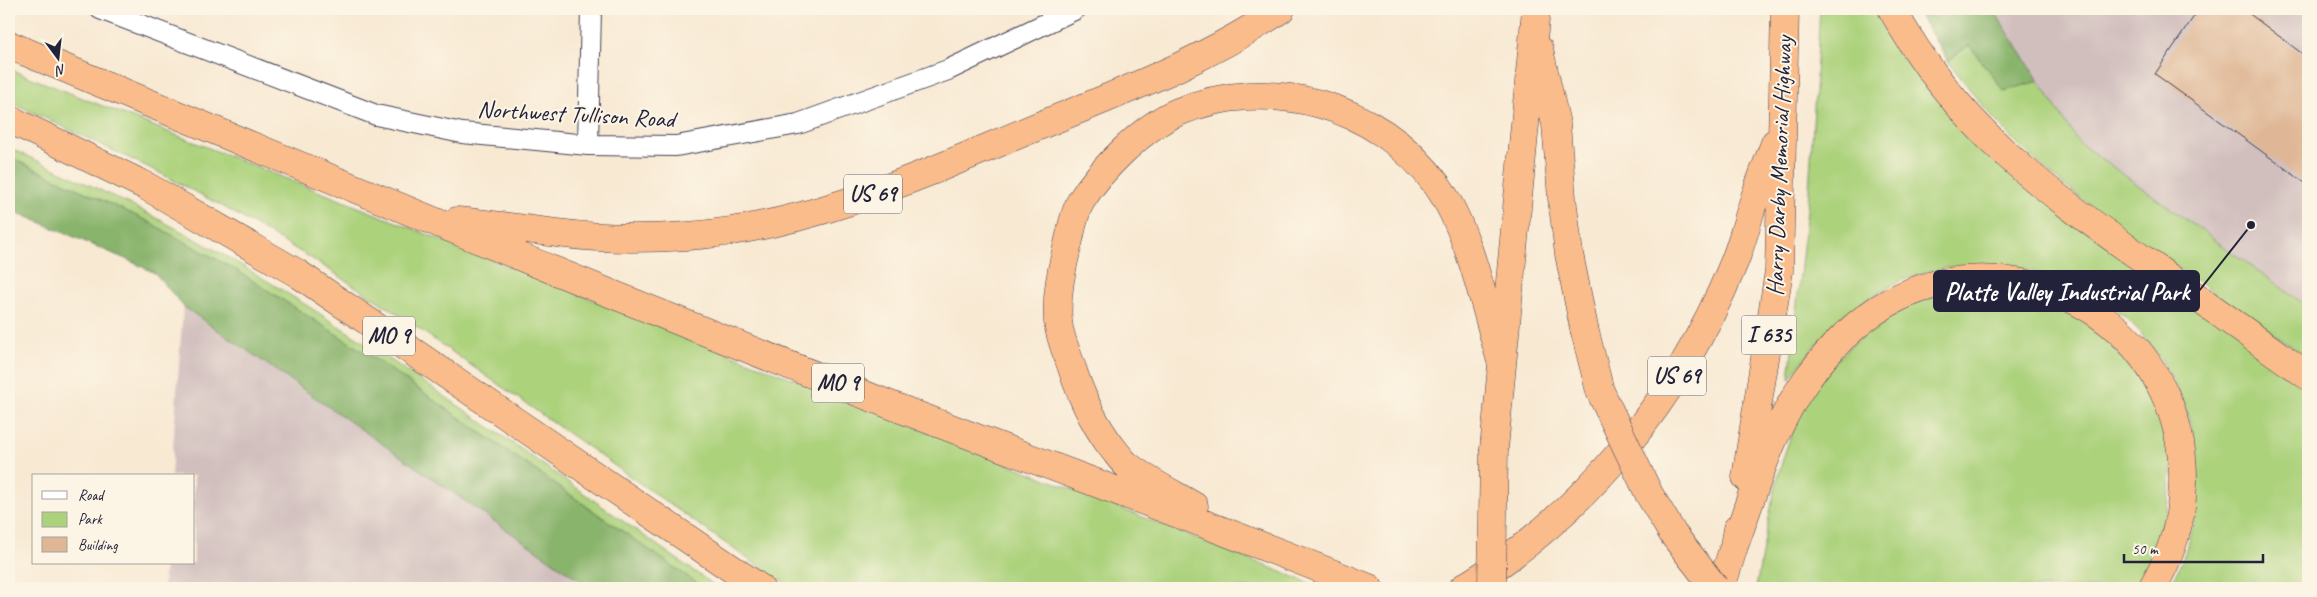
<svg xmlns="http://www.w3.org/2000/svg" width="2317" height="597" font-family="Caveat,sans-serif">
<rect width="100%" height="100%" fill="#fcf5e5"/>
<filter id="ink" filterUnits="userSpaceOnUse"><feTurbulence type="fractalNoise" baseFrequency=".02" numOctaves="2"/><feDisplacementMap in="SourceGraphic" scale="10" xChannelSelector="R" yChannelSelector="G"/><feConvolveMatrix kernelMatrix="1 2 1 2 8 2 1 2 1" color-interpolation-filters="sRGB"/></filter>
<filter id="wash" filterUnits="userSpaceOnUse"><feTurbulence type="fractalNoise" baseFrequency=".0096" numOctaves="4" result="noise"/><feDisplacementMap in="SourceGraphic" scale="20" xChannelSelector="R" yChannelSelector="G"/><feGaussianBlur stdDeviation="1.12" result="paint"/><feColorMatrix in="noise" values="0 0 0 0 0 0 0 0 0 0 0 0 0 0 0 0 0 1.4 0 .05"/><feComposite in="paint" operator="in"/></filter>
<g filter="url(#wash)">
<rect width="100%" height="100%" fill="#f8e9d3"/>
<path fill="#d1bfbe" d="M1993,9h315v298l-230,-165z
M183,307l408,281h-428l2,-25h29v-87h-23z"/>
<path fill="#acd27c" stroke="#677a5c" d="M1820,9h61l52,77 375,302v200h-139c41,-76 39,-155 -8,-228 -10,-14 -21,-29 -33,-41 -16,-14 -37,-24 -55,-33 -55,-26 -115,-28 -172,-5 -47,20 -82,58 -112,98l20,-188z
M1969,45l35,46 35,-10 39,61 230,165v51l-210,-146 -43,-34 -39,-35 -32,-35 -36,-47z
M9,69l1313,519h-528l-23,-13 -376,-263 -84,-54 -87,-51 -74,-39 -141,-67z
M9,148c79,35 158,73 232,117 165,99 320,213 477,323h-14l-323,-225 -145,-93 -93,-51 -134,-62z
M1977,288l64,11 55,29 41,40 17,28 18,71 -9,74 -24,47h-383c22,-121 32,-221 155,-283 15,-8 48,-13 66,-17z"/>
<path fill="#89b46c" stroke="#566b54" d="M1916,9h77l46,72 -35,10 -35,-46 -21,16z
M9,157l134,62 93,51 145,93 323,225h-113l-407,-281 -29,-34 -27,-13 -119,-51z"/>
<g id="blocks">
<path fill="#dfb796" d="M2199,9h44l65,49v127l-153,-111z"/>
</g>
</g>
<g filter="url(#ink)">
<use href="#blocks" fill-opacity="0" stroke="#424052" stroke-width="1"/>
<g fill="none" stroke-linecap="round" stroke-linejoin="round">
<defs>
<path id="minor" d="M100,9l276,106 86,18 126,12 88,1 122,-22 150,-54 128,-61
M588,145l3,-136"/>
<path id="highway" d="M1892,9c64,117 149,179 255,253 54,38 108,76 161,114
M9,45c292,121 584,244 879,359 160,62 322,120 481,184
M1539,50l17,74 6,74 7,56 15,74
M9,119l137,67 151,87 463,315
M457,221c34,3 66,8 100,12 43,6 87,6 131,3 125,-9 240,-64 353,-111 83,-34 166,-65 240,-116
M1494,449l42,-440
M1746,477l33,-206 6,-262
M1194,506c-22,-13 -47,-25 -67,-41 -5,-4 -9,-10 -13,-15 -20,-25 -32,-51 -42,-82 -5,-15 -13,-32 -14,-47 -2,-25 3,-49 9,-73 4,-14 6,-34 14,-47 19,-31 63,-75 97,-89 91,-38 200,-8 259,73 33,46 48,124 65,179
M1734,546c21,-57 37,-117 73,-167 20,-28 49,-58 81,-76 34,-19 73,-26 111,-23 155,12 231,179 153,308
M1463,588c123,-74 216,-191 270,-323 9,-21 14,-44 21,-65 6,-19 14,-38 21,-57
M1721,588l13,-42 3,-17"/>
</defs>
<use href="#minor" stroke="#424052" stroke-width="22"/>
<use href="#highway" stroke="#424052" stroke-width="29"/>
<use href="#minor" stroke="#fff" stroke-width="20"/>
<use href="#highway" stroke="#fabc8b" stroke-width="28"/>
<defs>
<path id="highway-bridge" d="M1584,328l16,63 49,103 24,40 42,54
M1492,588l2,-139"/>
</defs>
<use href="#highway-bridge" stroke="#424052" stroke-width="29" stroke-linecap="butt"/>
<use href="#highway-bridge" stroke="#fabc8b" stroke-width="28"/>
</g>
</g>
<g text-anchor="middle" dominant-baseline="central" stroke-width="4" stroke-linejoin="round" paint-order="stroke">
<g fill="#fcf5e5" stroke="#63616e" stroke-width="1">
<rect x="844" y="174.5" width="58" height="39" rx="4"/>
<rect x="1741.5" y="315.5" width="55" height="39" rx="4"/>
<rect x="363" y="316.5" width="52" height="39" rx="4"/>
<rect x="1648" y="356.5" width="58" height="39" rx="4"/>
<rect x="812" y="363.5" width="52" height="39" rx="4"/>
</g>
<g font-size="22" font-weight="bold" fill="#22223b">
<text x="873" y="194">US 69</text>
<text x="1769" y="335">I 635</text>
<text x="389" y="336">MO 9</text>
<text x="1677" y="376">US 69</text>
<text x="838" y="383">MO 9</text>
</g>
<g font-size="24" fill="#22223b" stroke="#fcf5e5">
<text transform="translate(576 114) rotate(3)">Northwest Tullison Road</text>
<text transform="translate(1779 166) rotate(-88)">Harry Darby Memorial Highway</text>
</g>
</g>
<path fill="none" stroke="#22223b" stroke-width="2" d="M2251 225L2199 291"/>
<circle fill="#22223b" stroke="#fcf5e5" stroke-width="2" cx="2251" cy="225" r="5"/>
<rect fill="#22223b" stroke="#22223b" stroke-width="2" x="1934" y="271" width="265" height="40" rx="5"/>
<g font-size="25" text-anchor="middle" font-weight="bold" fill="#fff">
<text x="2067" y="300">Platte Valley Industrial Park</text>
</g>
<rect width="2317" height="597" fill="none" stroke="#fcf5e5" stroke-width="30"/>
<rect x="32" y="474" width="162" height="90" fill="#fcf5e5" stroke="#a5a1a1"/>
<rect x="42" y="491" width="25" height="8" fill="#ffffff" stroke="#a5a1a1"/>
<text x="78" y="500" font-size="15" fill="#22223b">Road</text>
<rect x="42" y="512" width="25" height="15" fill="#acd27c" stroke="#a5a1a1"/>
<text x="78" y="524" font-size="15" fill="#22223b">Park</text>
<rect x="42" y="537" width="25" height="15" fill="#dfb796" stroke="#a5a1a1"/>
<text x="78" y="550" font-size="15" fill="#22223b">Building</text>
<g transform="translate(58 58) rotate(165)" stroke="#fcf5e5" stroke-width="4" paint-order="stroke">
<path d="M0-4L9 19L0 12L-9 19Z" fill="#22223b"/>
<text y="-8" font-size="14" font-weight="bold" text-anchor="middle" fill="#22223b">N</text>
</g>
<path d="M2124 554v8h139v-8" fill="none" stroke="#22223b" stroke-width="2.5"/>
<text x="2132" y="554" font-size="15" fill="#22223b" stroke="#fcf5e5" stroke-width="4" paint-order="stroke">50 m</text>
</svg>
